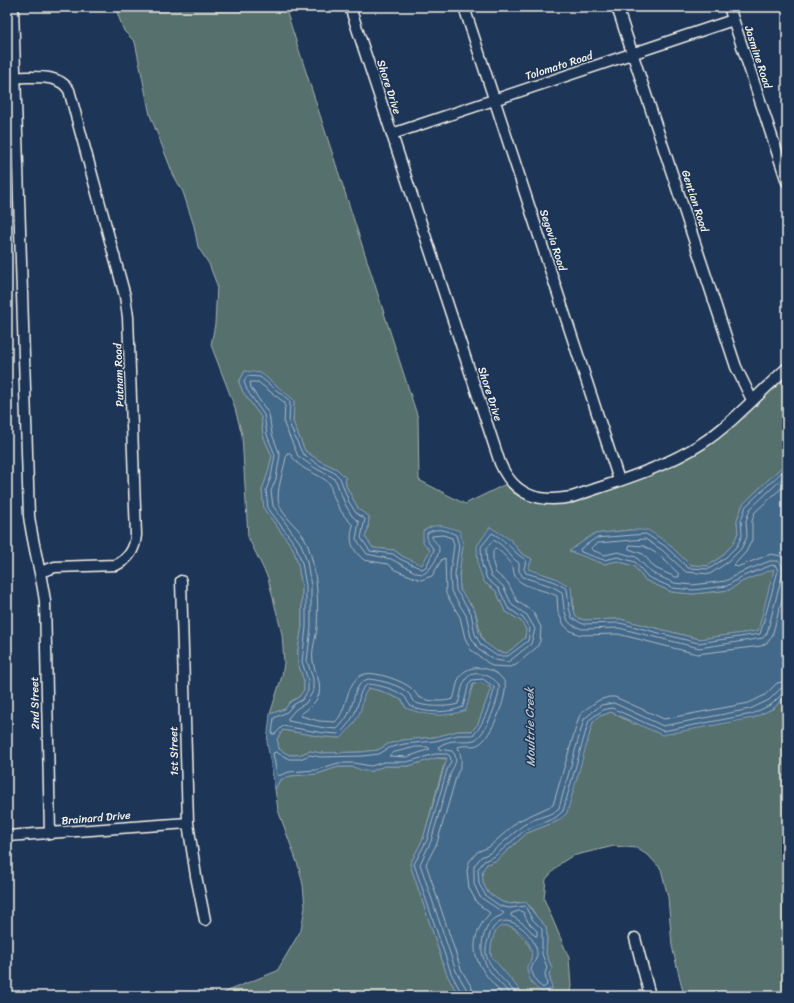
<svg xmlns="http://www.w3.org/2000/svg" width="794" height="1003" font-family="Sriracha,sans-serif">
<rect width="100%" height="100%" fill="#1d3557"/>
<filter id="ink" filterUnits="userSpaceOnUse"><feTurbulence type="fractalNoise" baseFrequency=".025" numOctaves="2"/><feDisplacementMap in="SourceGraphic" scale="8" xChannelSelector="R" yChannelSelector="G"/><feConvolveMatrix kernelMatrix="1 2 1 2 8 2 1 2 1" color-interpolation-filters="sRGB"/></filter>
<g filter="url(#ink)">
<path fill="#57706d" stroke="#a6b0aa" d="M115,7h170l133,411 1,62 46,24 41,-20 21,16 22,4 23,-2 127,-51 88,-77v88l-44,42 -6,16 1,13 -5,11 -11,12 -14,10 -18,-1 -22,-22 -38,-13 -36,4 -24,17 34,13 13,-3 17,5 11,14 27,12 21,2 36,-4 14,-9 32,-13 -16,63 -60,8 -79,-20 -36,1 -8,-3 -3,-10v-10l-18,-19 -28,-9 5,-10 -11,-6 -10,-13 -27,42 12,9 9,20 16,10 5,8 -1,9 -18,15c-30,-2 -25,-22 -32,-42 -3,-8 -14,-15 -15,-23 -2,-14 1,-29 3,-43l-33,5 -8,16 -20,-10 -8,-6 -21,-2 -8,-11 3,-8 1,-12 -10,-7 -13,-24 -1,-9 -8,-8 -17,-8 -15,-10 -12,-29 1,-22 -49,-29 -6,11 4,10 18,25 2,18 9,21 -5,20 -5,14 2,19 29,39 5,16 4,23v40l-4,23v13l6,18v9l-5,7 -9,5 -5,7 -15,5 12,-38 2,-13 -2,-29 -14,-56 -20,-41 -6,-102 -8,-30 -23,-60 4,-21 2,-39 -8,-21 -11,-17 -4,-21 -11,-34 -10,-18 -23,-59 -15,-73 -11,-11z
M482,683l9,5 -13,36 -6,7h-14l-23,6 -32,3 -15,4 -10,6 -17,2 -41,1 -10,-2 -11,4h-10l-10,-6 -2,-10 6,-9 41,7 17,1 20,-30 1,-11 7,-9 12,3 21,9 4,8 47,7 16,-19 4,-12z
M787,694v302h-103l-12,-50 -4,-49 -7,-28 -12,-13 -13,-8 -22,-2 -42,10 -11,7 -15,16 -2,20 25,59 2,28 -2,10h-44l-4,-4 -30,-35c-1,-8 0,-12 2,-19 8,-32 34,1 40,15l-6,18 6,14 19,4 -3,-15 3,-6 -6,-14 1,-18 -1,-9 -10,-11 -6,-10 -13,-4 -6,2 -9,-2 -14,-9 -5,-10 -1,-12 5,-7 10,-4 30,-27 31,-12 35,-99 7,-6 11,-4 23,12 119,-6 21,-10z
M436,758l12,1 -5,9 -20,71 -13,25 37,111 12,21h-240l13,-7 45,-18 24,-41 4,-23 -2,-22 -4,-17 -21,-58 -3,-21 5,-9 10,-4 27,-2 21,-7h15l11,3 8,1 12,-5h24z"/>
<path fill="#43688a" stroke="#8a9fb0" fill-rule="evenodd" d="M245,371l16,2 33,27 -1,22 12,29 15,10 17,8 8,8 1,9 13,24 10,6 -1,13 -3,8 8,11 21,2 8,6 20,9 8,-15 -7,-8v-11c14,-9 22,-5 37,0l3,14 -4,29 1,16 15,21 4,22 5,9 14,10 9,1 18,-15 1,-9 -5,-8 -16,-10 -9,-20 -12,-9 -6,-16 -1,-20 13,-19 21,13 10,13 11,6 -4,10 27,9 16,9 2,20 3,10 8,3 36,-1 79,20 59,-8 16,-62 -31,12 -14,9 -36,4 -21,-2 -27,-12 -11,-14 -17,-5 -13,3 -35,-13 25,-17 36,-4h18l20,13 22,22 18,1 14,-10 11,-12 5,-11 -1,-13 6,-16 44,-42v232l-13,14 -21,10 -91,17 -51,-23 -11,4 -7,6 -26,91 -9,8 -31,12 -30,27 -10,4 -5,7 1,12 5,10 14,9 9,2 15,-2 10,14 10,11 1,9 -1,18 6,14 -3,6 3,15 -10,3c-9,-4 -15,-16 -15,-26 19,-20 -26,-61 -34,-28 -2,7 -3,12 -2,18l34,40h-66l-12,-21 -37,-111 13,-25 24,-81h-11l-28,8h-24l-12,5h-8l-11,-4h-15l-21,7 -27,2 -10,4 -5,9 -8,-47 3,-28 15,-5 5,-7 9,-5 5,-7v-9l-6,-18v-13l4,-23v-40l-4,-23 -5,-16 -29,-39 -2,-19 5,-14 5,-20 -9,-21 -2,-18 -18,-25 -4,-10zM482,683l9,5 -13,36 -6,7h-14l-23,6 -32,3 -15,4 -10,6 -17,2 -41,1 -10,-2 -11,4h-10l-10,-6 -2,-10 6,-9 41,7 17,1c9,-9 16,-17 20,-29 2,-9 2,-14 8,-21l12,3 21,9 4,8c20,8 40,10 60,2l7,-26z"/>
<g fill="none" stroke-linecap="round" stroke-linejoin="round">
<path stroke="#adbac2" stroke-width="1" d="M787,483l-32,29 -3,9v19l-6,12 -12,13 3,2 34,-13 10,2 6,6
M630,545l14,1 15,9 20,19v3h-4l-20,-9 -12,-14 -14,-5z
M416,747h12l2,2 -23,8 -18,-1 3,-3z
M519,911l4,1 5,10 9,9v5h-2c-7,-9 -14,-15 -24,-20v-2z
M463,996l-12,-23 -37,-109 13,-24 20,-70 4,-9 -1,-5 -3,-2h-12l-28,8h-23l-13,4 -17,-3h-16l-22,7 -27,2 -11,4 -1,-2 -4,-21 3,-1 13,7h11l10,-4 10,2 42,-1 17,-2 10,-6 15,-4 31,-3 23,-6h15c8,-5 21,-38 21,-48l-11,-8 -11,1 -3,3 -6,24c-14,6 -39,7 -52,-1 -4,-3 -4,-8 -7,-10 -10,-7 -24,-11 -36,-12 -10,6 -8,16 -12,26 -4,10 -9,16 -17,24l-15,-1 -41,-7 -8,8h-3l2,-16 13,-6 6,-7 9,-5 6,-9v-11l-6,-18 4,-35v-41l-4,-23 -6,-17 -28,-38 -2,-18 5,-13 4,-22 -8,-20 -3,-20 -17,-25 -3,-8 3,-6 13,1 30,24 -1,22 13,30 15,11 18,9 5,5 9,24 7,11 9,6 -4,19 9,13 23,3 7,5 22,10 4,-2 8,-17 -7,-10v-7c10,-6 20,-3 29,2l3,10 -4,29 1,16 15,23 4,21 6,11 16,11h11l20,-15 2,-12 -7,-11 -15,-10 -9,-19 -12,-10 -5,-14 -1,-18 11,-14c16,8 20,19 34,27l-2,9 2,4 27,8 14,8 2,19 3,10 11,6 37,-1 78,20 62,-9 18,-63 -2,-5 -4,-1 -31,12 -14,9 -34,4 -20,-2 -25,-11 -13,-15 -17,-5 -14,3 -23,-8 -1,-3 16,-11 50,-4 19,12 23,22 21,1 16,-11 12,-12 5,-11 -1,-15 5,-14 41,-39
M468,996l-1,-6 -11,-19 -36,-107 11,-23 20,-69c4,-8 8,-14 1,-21l-13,-2 -1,-2c14,-10 23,-4 36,-7 11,-3 27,-44 25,-55 -5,-9 -26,-17 -33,-6 -5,7 -5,17 -8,25 -8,3 -37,4 -45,-3 -2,-2 -2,-6 -5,-8 -8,-8 -28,-13 -40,-14 -13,4 -13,18 -17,29 -3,8 -7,14 -14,21l-12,-1 -37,-7v-3l8,-9 10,-6 7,-12v-12l-6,-18 4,-34v-41l-4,-24 -6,-18 -28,-38 -2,-15 5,-12 4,-24 -8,-21 -3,-20 -18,-26 -1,-6h8l27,21 -1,21 14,32 17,12 17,9 4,4 9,23 7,12 7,6 -3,17 11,15 24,5 26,14 6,1c7,-3 16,-17 16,-25 0,-4 -4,-7 -7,-11v-2l11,-1 9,3 2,7 -4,29 1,17 15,24 5,22 8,13 16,10 13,2 23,-18 4,-15 -8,-14 -15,-10 -9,-19 -12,-10 -4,-12 -1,-15 7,-9c14,6 15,16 26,23v8l4,6 28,9 11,6 2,17 4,12 4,4 10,4 37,-1 80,20 64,-10 4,-5 16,-61 -1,-7 -4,-4h-8l-31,12 -13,8 -34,4 -18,-2 -22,-10 -16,-16 -18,-5 -13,3 -13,-5 -1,-2 7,-5 47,-4 17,11 24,22 24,2 18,-12 13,-13 6,-12 -1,-16 4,-12 37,-35
M474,996l-2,-8 -11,-19 -35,-105 11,-21 20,-69c6,-11 5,-16 1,-27 7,-3 15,1 21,-3 12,-6 29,-48 26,-61 -6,-14 -33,-22 -44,-8 -5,7 -5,17 -8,24 -8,3 -26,3 -34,-2 -3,-2 -4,-6 -8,-9 -8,-7 -36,-17 -46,-14 -21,6 -16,36 -30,48l-16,-1 -18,-5v-2c7,-5 15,-11 18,-20 3,-13 -5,-22 -6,-33 -2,-11 3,-22 4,-33 2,-28 0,-58 -10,-85 -6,-15 -23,-24 -28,-39 -4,-11 6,-38 8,-51h3c11,20 27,18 40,31 3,15 11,31 23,41 -4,16 -2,24 11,35l24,4 7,6 26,10 11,-4 10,-17 3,-1 1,36 14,23 5,21 6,12 21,16 18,1 6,-2 21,-18 3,-6 1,-14 -8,-15 -16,-11 -9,-18 -12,-10 -3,-10v-13l2,-2c5,2 17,14 18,20 1,4 1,8 4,11 8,9 29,11 40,17l1,16 6,13 5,5 11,5 38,-1 79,20 64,-8 7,-4 4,-6 15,-55
M504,996c-18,-21 -40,-40 -23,-71 2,-4 6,-8 9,-12l-13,-10 -8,-15 -2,-17 2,-9 8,-10 12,-5 29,-26 35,-16 26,-88 4,-6 16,-11 10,-3h6l49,22 85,-16 16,-8 12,-12 10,-2
M512,996c-16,-18 -35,-32 -29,-58 2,-7 4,-11 8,-17 4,-4 10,-4 13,-8l-24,-16 -6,-13v-18l7,-9 11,-5 30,-26 11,-6 20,-7 6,-5 25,-89 17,-14 13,-2 49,23 87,-17 19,-9 11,-11 7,-2
M519,996c-10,-10 -25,-24 -32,-38 -2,-6 -1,-12 1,-18 10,-40 48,-7 49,13 0,7 -5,11 -6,17l6,13 6,5 4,-3 -2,-11 2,-7 -5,-13v-25l-10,-10 -7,-13 -16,2 -9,-2 -14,-10 -7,-12 -1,-15 6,-8 11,-5 30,-26 30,-12 8,-7 26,-91 14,-10 9,-2 51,23 89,-17 20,-10 11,-11 4,-1"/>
<defs>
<path id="minor" d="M13,7l16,509c4,29 12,57 16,85l5,233
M350,7l150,456c14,33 39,40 72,34 43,-15 90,-28 129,-53 31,-20 58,-51 86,-76
M464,7l155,473
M617,7l119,360 16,33
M729,7l58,175
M15,77c18,1 43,-4 54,13l56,206 3,21 8,218c-1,14 -7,24 -20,30l-61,2 -15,5
M392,134l341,-114
M181,581l7,242 8,53 9,44
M7,836l181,-13
M635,938l15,58"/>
</defs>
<use href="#minor" stroke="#f4f1e8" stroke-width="13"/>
<use href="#minor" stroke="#1d3557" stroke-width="10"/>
</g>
</g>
<g text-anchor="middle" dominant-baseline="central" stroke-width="3" stroke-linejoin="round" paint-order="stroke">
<g font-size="11" fill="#f4f1e8" stroke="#1d3557">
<text transform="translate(758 57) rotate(72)">Jasmine Road</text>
<text transform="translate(559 66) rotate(-18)">Tolomato Road</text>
<text transform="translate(389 87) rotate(72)">Shore Drive</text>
<text transform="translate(695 201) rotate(72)">Gentian Road</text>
<text transform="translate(553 240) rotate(72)">Segovia Road</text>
<text transform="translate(119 375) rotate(-92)">Putnam Road</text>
<text transform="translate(490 394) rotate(72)">Shore Drive</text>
<text transform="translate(35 703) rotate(-91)">2nd Street</text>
<text transform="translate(174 751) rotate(-91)">1st Street</text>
<text transform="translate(96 818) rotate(-5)">Brainard Drive</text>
</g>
<g font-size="12" font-style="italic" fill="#b6c1c7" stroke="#1d3557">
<text transform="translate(530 727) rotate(-91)">Moultrie Creek</text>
</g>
</g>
<rect width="794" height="1003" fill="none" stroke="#1d3557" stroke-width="24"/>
<rect x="12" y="12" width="770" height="979" fill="none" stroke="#f4f1e8" stroke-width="1.5" filter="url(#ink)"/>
</svg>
